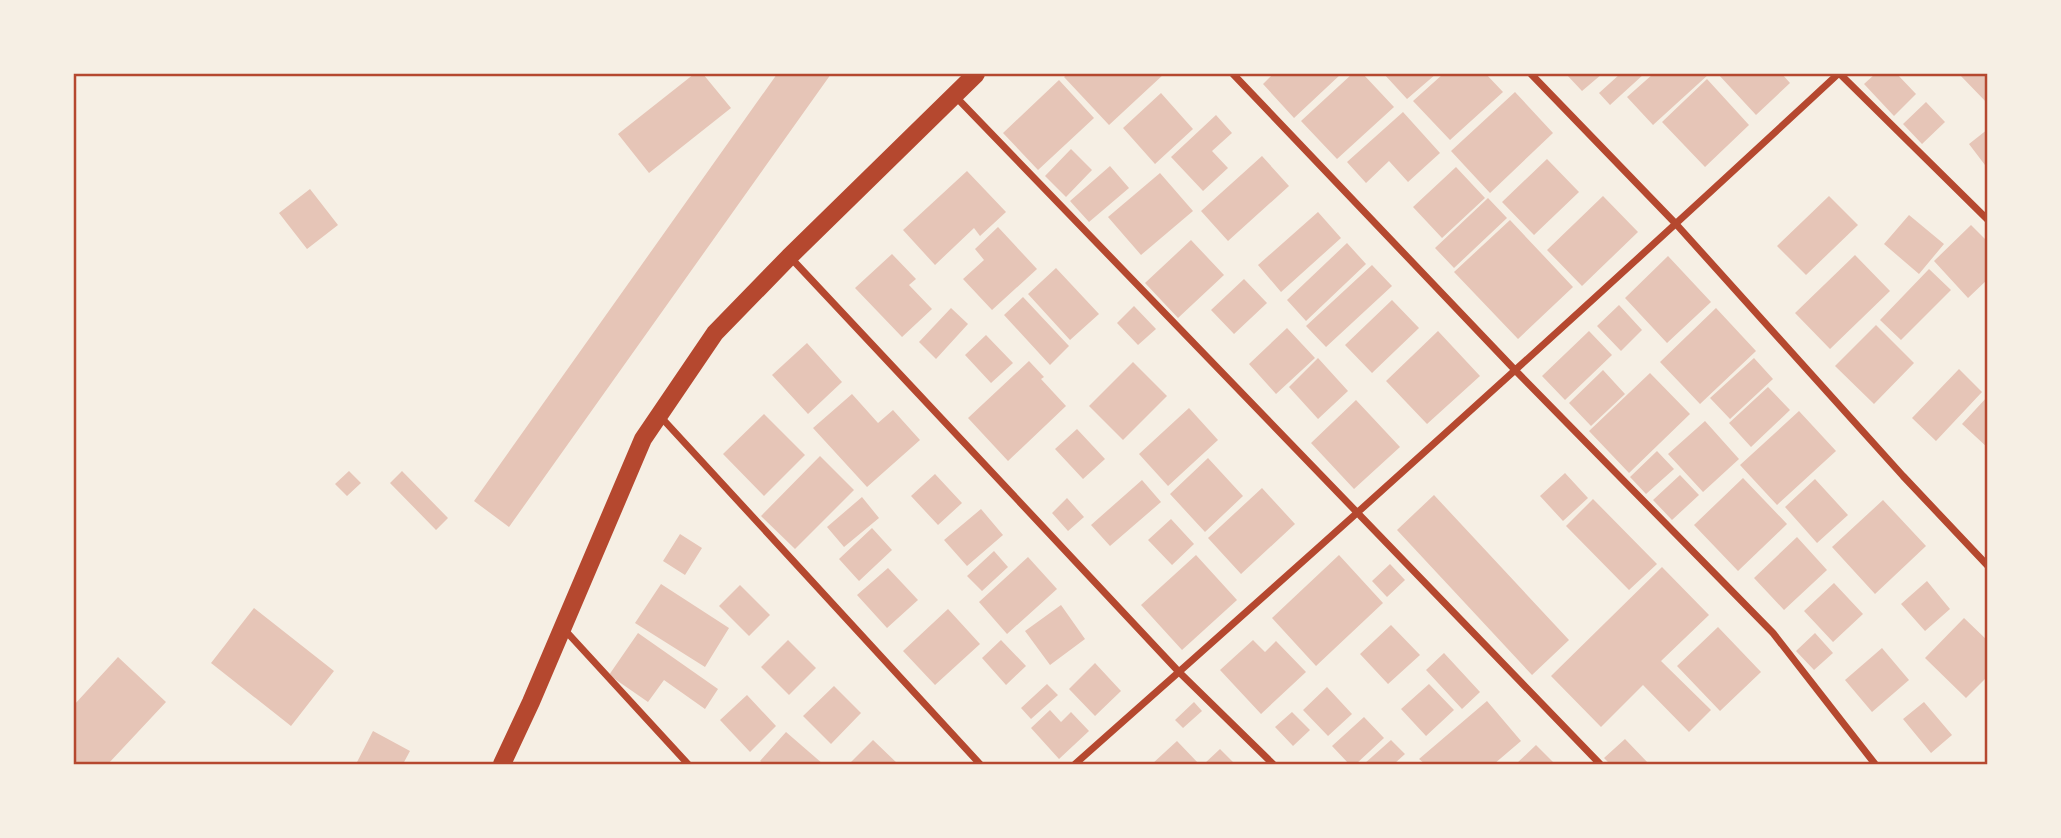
<svg xmlns="http://www.w3.org/2000/svg" width="2061" height="838" font-family="Roboto,sans-serif">
<rect width="100%" height="100%" fill="#f6efe4"/>
<path fill="#e6c5b7" d="M694,74h9l28,34 -82,65 -31,-39z
M777,74h54l-322,453 -35,-26z
M1067,74h97l-55,51 -45,-48z
M1273,74h68l-47,44 -31,-34z
M1352,74h11l31,33 -57,52 -36,-38z
M1384,74h52l-29,25z
M1443,74h43l17,18 -53,48 -37,-39z
M1566,74h36l-20,17z
M1620,74h24l-34,31 -11,-12z
M1653,74h56l-56,51 -26,-28z
M1718,74h64l8,9 -34,32z
M1875,74h22l19,20 -22,22 -30,-32z
M1959,74h29v30z
M1707,79l42,46 -44,42 -43,-45z
M1059,80l35,38 -56,52 -35,-37z
M1515,92l38,41 -63,60 -39,-42z
M1161,93l32,36 -38,35 -32,-36z
M1926,102l19,20 -23,22 -19,-20z
M1403,112l37,41 -32,29 -19,-21 -23,22 -19,-21z
M1216,115l16,18 -20,18 16,17 -25,23 -32,-34z
M1988,129v40l-19,-25z
M1071,149l21,21 -26,27 -21,-21z
M1262,156l27,30 -61,55 -27,-30z
M1547,159l32,33 -45,43 -32,-33z
M1110,166l19,22 -40,34 -19,-21z
M1456,167l29,31 -43,40 -29,-31z
M967,171l39,41 -26,24 -6,-8 -39,37 -32,-35z
M1160,173l33,38 -52,44 -33,-38z
M310,189l28,36 -31,24 -28,-36z
M1603,196l35,36 -56,54 -35,-36z
M1829,196l29,29 -52,50 -29,-29z
M1488,198l19,20 -53,50 -19,-20z
M1318,212l23,26 -60,54 -23,-27z
M1909,215l35,29 -25,30 -35,-30z
M1510,220l63,67 -55,52 -64,-67z
M1971,225l17,17v37l-20,19 -34,-37z
M998,227l39,42 -45,41 -29,-31 21,-19 -9,-11z
M1191,240l33,35 -46,43 -33,-35z
M1347,243l19,21 -60,57 -19,-21z
M892,254l24,25 -7,6 23,24 -30,28 -47,-49z
M1855,255l35,36 -60,58 -35,-36z
M1668,256l43,46 -44,41 -42,-45z
M1372,265l20,21 -66,61 -20,-21z
M1056,268l43,46 -29,26 -42,-46z
M1929,269l22,21 -50,50 -21,-20z
M1244,279l23,24 -33,31 -23,-24z
M1023,297l46,49 -19,19 -46,-50z
M1392,300l27,28 -47,45 -27,-28z
M1619,305l23,25 -21,21 -24,-25z
M1134,306l22,23 -18,16 -21,-22z
M951,308l17,16 -32,35 -17,-17z
M1716,308l40,43 -56,53 -40,-42z
M1876,325l38,38 -40,41 -39,-38z
M1287,328l28,30 -39,36 -27,-30z
M1438,331l42,45 -53,48 -41,-43z
M1589,331l23,24 -47,45 -23,-24z
M986,335l27,28 -22,20 -26,-28z
M807,343l35,39 -34,32 -36,-39z
M1318,358l30,33 -30,28 -29,-32z
M1754,358l19,21 -43,40 -20,-21z
M1029,361l15,16 -3,2 25,27 -58,55 -40,-43z
M1133,362l34,34 -44,44 -34,-34z
M1959,369l23,23 -46,49 -24,-23z
M1603,370l22,24 -34,32 -22,-23z
M1650,373l40,41 -61,59 -40,-42z
M1768,387l22,23 -39,37 -22,-24z
M852,394l26,29 15,-13 27,30 -53,47 -54,-59z
M1988,396v52l-26,-24z
M1356,400l44,47 -46,42 -43,-46z
M1189,408l29,32 -50,46 -29,-32z
M1799,411l37,40 -59,54 -37,-40z
M764,414l41,41 -41,41 -41,-42z
M1705,421l34,38 -36,33 -35,-38z
M1077,429l28,30 -22,20 -28,-30z
M1657,451l17,18 -28,25 -16,-17z
M820,456l34,34 -59,59 -34,-33z
M1208,458l35,38 -38,36 -35,-38z
M349,471l12,12 -14,13 -12,-12z
M402,471l46,47 -12,12 -46,-47z
M1565,473l23,25 -25,23 -23,-25z
M935,474l27,29 -24,22 -27,-29z
M1680,475l19,20 -27,25 -19,-20z
M1743,478l44,46 -49,47 -44,-46z
M1815,479l33,36 -31,28 -32,-36z
M1142,480l19,22 -51,44 -19,-21z
M1262,488l33,36 -54,50 -33,-36z
M1434,495l135,145 -37,35 -135,-145z
M862,497l17,21 -35,29 -17,-20z
M1067,498l17,19 -16,14 -16,-18z
M1593,499l64,65 -28,26 -63,-64z
M1883,500l43,46 -51,48 -43,-47z
M981,509l22,26 -36,31 -23,-26z
M1171,519l23,25 -22,21 -24,-25z
M872,528l20,22 -33,31 -20,-22z
M680,534l22,14 -17,27 -22,-14z
M1797,537l30,33 -43,40 -30,-32z
M994,551l14,16 -26,24 -15,-15z
M1196,555l41,45 -55,50 -41,-45z
M1339,555l44,48 -67,63 -44,-48z
M1028,557l29,32 -50,45 -28,-32z
M1390,564l15,16 -18,17 -15,-16z
M1662,567l47,48 -48,46 50,49 -22,22 -46,-47 -42,42 -50,-51z
M888,568l30,32 -31,28 -30,-33z
M1927,581l23,28 -25,22 -24,-27z
M1834,583l29,31 -30,28 -29,-31z
M661,584l68,44 -24,39 -70,-44z
M740,585l30,30 -21,21 -30,-30z
M1061,605l24,34 -35,26 -25,-34z
M254,608l80,63 -43,55 -80,-63z
M948,609l32,35 -45,41 -32,-34z
M1964,618l24,23v35l-22,22 -41,-40z
M1391,625l29,30 -32,29 -28,-30z
M1718,627l43,45 -41,39 -43,-45z
M638,633l80,56 -13,20 -41,-29 -16,22 -39,-27z
M1815,633l18,20 -19,17 -18,-19z
M788,640l28,28 -27,27 -28,-28z
M1001,640l25,26 -20,19 -24,-27z
M1253,640l12,12 11,-11 30,31 -45,42 -41,-44z
M1882,648l27,32 -37,32 -27,-32z
M1444,653l36,39 -18,17 -36,-39z
M118,657l48,45 -58,62h-34v-59z
M1095,663l26,28 -26,25 -26,-27z
M1047,684l11,11 -27,24 -10,-11z
M1429,684l25,26 -28,26 -25,-27z
M834,686l27,27 -30,31 -28,-28z
M1327,687l25,27 -24,22 -25,-26z
M747,695l29,31 -26,26 -30,-32z
M1487,701l34,40 -27,23h-69l-6,-5z
M1194,702l8,9 -19,17 -8,-8z
M1924,702l28,33 -21,18 -28,-34z
M1050,710l11,12 10,-10 18,19 -30,28 -28,-31z
M1292,712l18,18 -17,16 -18,-19z
M1364,717l20,21 -28,26h-7l-17,-18z
M373,731l37,20 -7,13h-47z
M786,732l37,32h-59l-4,-3z
M1625,739l24,25h-39l-6,-6z
M873,740l25,24h-46l-2,-1z
M1391,740l14,14 -11,10h-30z
M1177,741l22,23h-47z
M1536,745l19,19h-39z
M1220,749l15,15h-31z"/>
<g fill="none" stroke-linecap="round" stroke-linejoin="round">
<path stroke="#b5482f" stroke-width="7" d="M1233,74l282,296 258,263 102,131
M1531,74l145,150 227,252 85,90
M1840,74l148,146
M955,96l645,668
M790,257l389,415 94,92
M659,415l321,349
M563,628l125,136
M1075,764c257,-227 512,-457 763,-690"/>
<path stroke="#b5482f" stroke-width="18" d="M502,764l29,-62 112,-263 72,-106 74,-76 187,-183"/>
</g>
<rect width="2061" height="838" fill="none" stroke="#f6efe4" stroke-width="150"/>
<rect x="75" y="75" width="1911" height="688" fill="none" stroke="#b5482f" stroke-width="2.5"/>
</svg>
